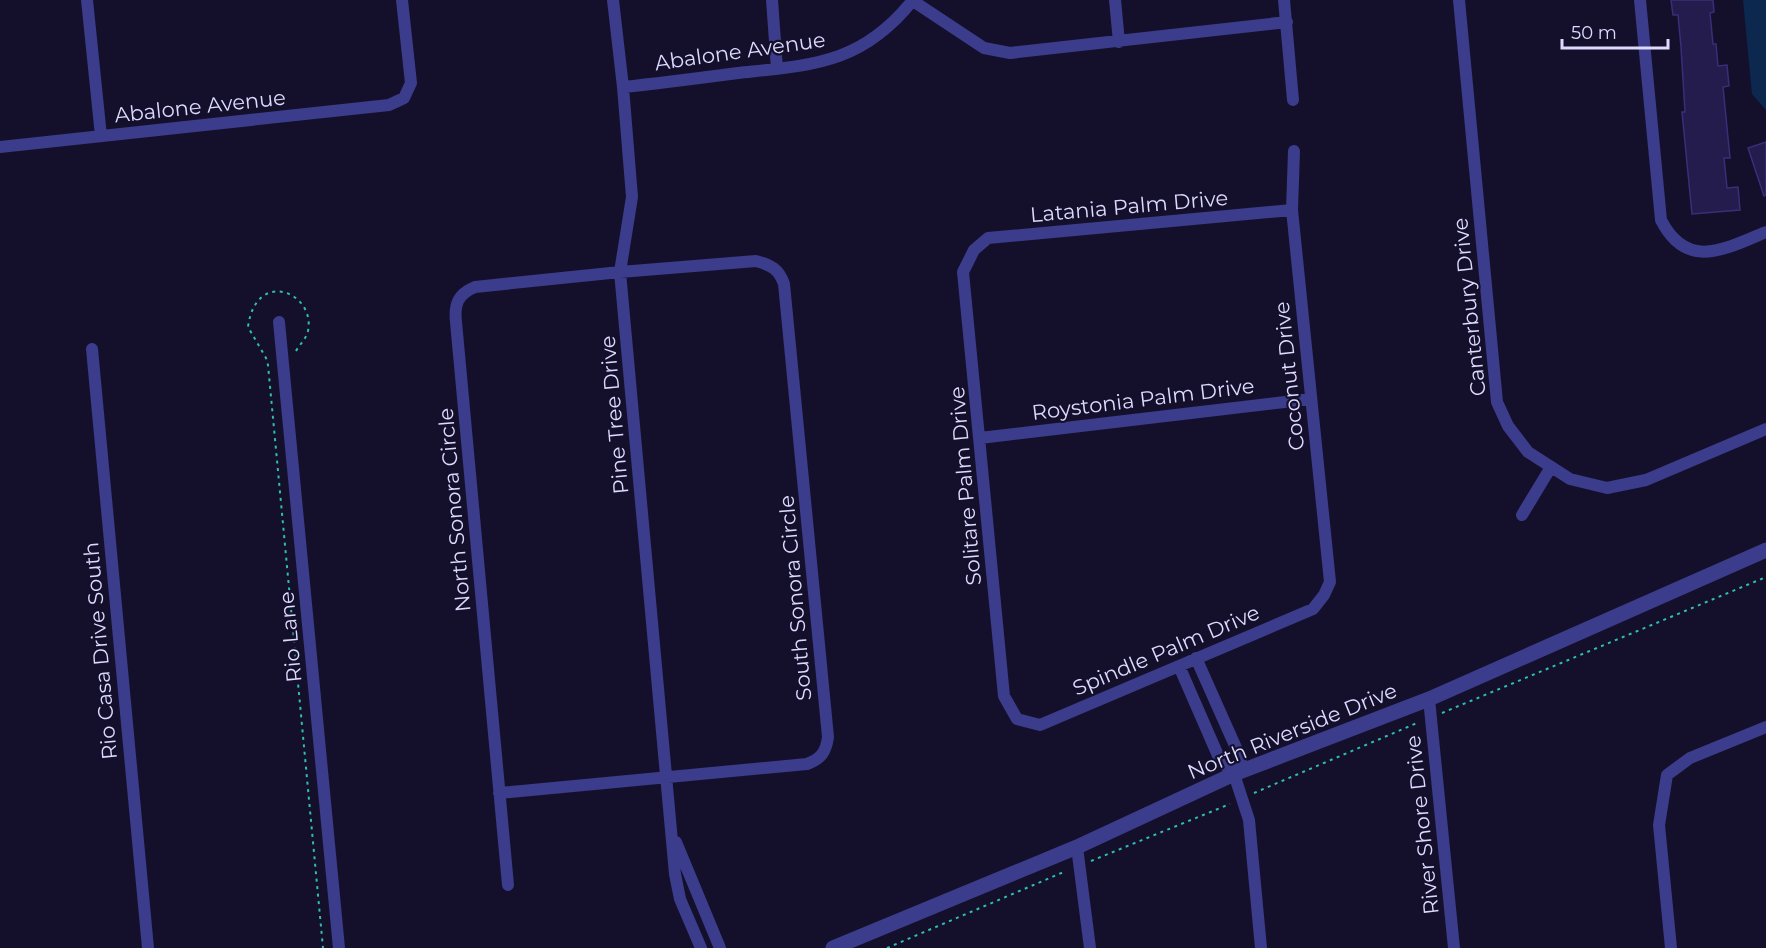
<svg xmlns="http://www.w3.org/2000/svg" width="1766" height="948" font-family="Montserrat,sans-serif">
<rect width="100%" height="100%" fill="#14102b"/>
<path fill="#0c284e" d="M1743,0h23v110l-14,-16z"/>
<path fill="#231c4c" stroke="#392e79" stroke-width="1.5" d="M1671,0h42l1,12 -4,1 3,31h3l2,22 9,-1 2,21 -6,1 7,71h-6l3,30 11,-1 2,23 -48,4 -10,-102h3l-4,-65 -3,-32h-5z
M1766,142v53l-2,1 -16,-48z"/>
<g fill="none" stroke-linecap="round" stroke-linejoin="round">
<path stroke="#2ebfaf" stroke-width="2" stroke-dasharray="3 4.5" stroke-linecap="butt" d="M296,351c4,-7 10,-12 12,-20 8,-38 -52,-64 -60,-4l18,31 2,7 55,583
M1442,713l324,-136
M1254,793l163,-70
M1091,861l139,-57
M887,948l179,-77"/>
<path stroke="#3b3c8b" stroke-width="12" d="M87,0l14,136
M613,0l10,87 9,110 -12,75 55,602 5,25 21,49
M772,0l5,69
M1115,0l4,42
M1284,0l9,100
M1459,0l38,402 11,24 20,26 42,27 37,9 39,-8 120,-51
M1640,0l21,220c26,51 64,29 105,12
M913,1l71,47 26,5 277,-31
M623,87c39,-4 77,-9 115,-14 75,-8 124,-9 175,-73
M0,147l389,-42 15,-7 7,-15 -9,-83
M1292,210l-304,28 -14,12 -11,22 41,424 13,23 23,6 273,-116 11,-14 6,-13 -38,-372 2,-59
M279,322l60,626
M92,349l56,599
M980,438l330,-39
M1522,515l29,-48
M1196,658l45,101 -7,15
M1179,666l41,94 14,14 15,46 12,128
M1429,699l25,249
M499,793l308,-29c14,-5 19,-12 21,-27l-44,-453c-5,-15 -13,-19 -28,-23l-136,11 -145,15c-17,7 -21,17 -19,35l52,563
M676,842l44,106
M1077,847l13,101
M1671,948l-12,-123 8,-50 23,-17 76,-31"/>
<path stroke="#3b3c8b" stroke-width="15" d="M833,948l244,-101 157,-73 195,-75 337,-149"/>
</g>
<g text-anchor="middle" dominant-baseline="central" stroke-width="4.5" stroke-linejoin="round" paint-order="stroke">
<g font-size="21" fill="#dddaff" stroke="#14102b">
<text transform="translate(740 51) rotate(-8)">Abalone Avenue</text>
<text transform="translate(200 106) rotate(-6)">Abalone Avenue</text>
<text transform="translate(1129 206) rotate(-5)">Latania Palm Drive</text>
<text transform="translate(1469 307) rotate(-96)">Canterbury Drive</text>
<text transform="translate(1289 376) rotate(-96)">Coconut Drive</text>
<text transform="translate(1143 399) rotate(-7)">Roystonia Palm Drive</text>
<text transform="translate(614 415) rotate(-95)">Pine Tree Drive</text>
<text transform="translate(965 486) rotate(-95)">Solitare Palm Drive</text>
<text transform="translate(454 510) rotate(-95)">North Sonora Circle</text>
<text transform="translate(795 598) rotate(-95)">South Sonora Circle</text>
<text transform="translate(290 637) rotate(-95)">Rio Lane</text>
<text transform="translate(1166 650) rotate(-23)">Spindle Palm Drive</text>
<text transform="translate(100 651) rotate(-95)">Rio Casa Drive South</text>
<text transform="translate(1292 731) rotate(-22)">North Riverside Drive</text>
<text transform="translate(1422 825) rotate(-96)">River Shore Drive</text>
</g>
</g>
<path d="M1562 39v9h106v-9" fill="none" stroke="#dddaff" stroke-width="3"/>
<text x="1571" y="39" font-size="18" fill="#dddaff" stroke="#14102b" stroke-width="4.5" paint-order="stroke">50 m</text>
</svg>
